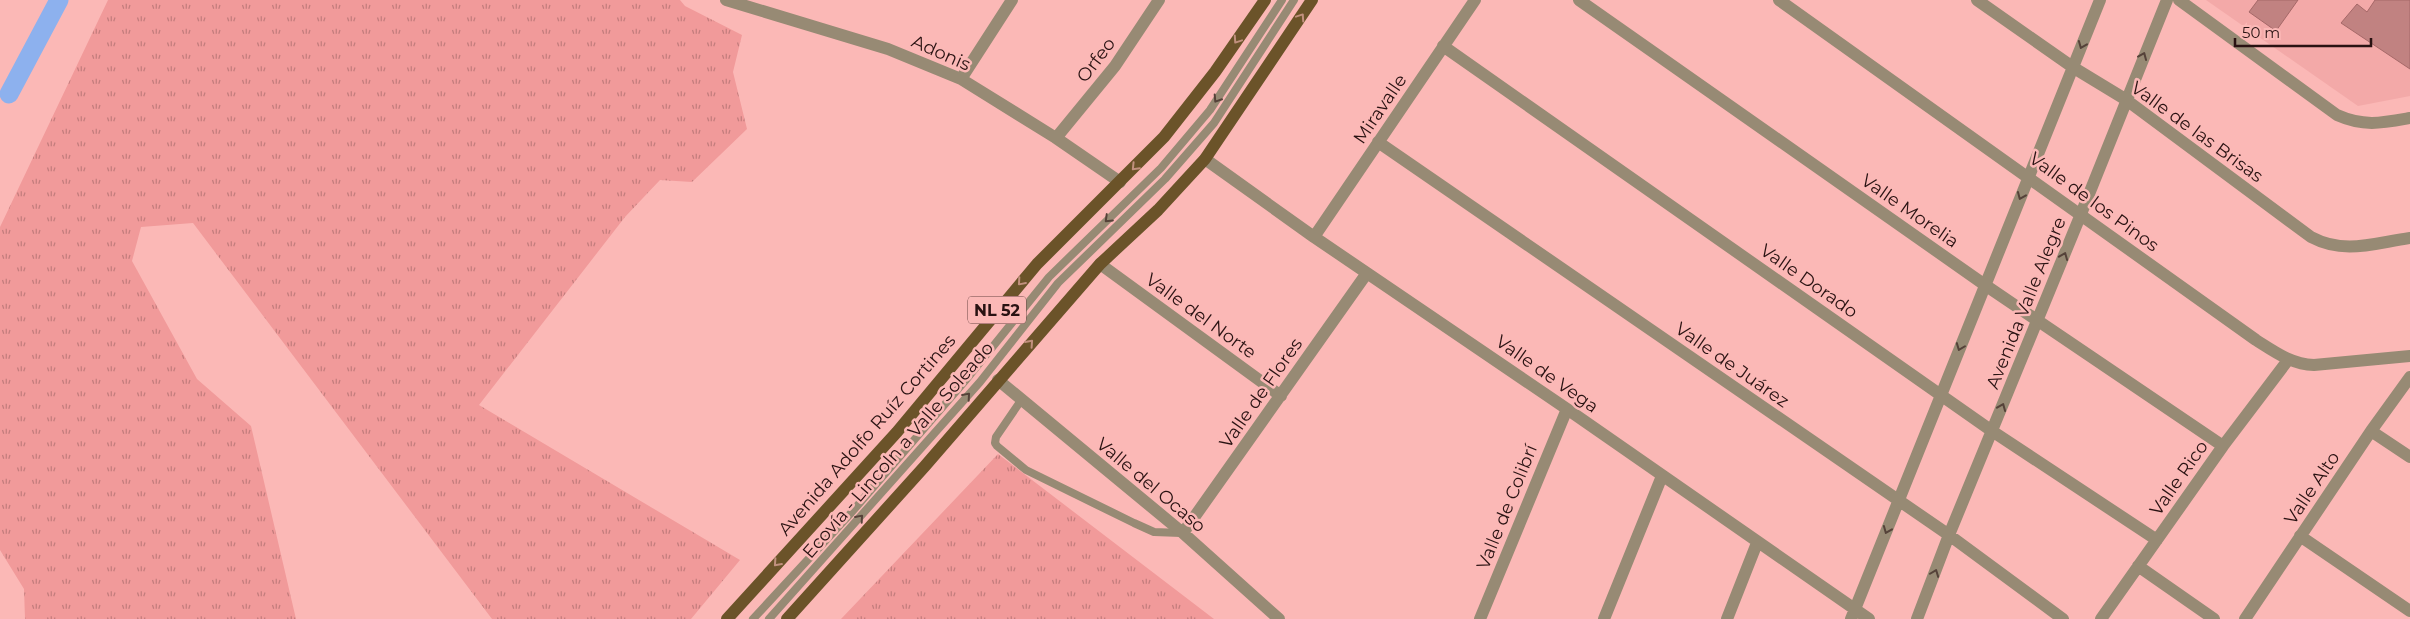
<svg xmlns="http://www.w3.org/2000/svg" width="2410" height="619" font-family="Montserrat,sans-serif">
<defs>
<pattern id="grass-tufts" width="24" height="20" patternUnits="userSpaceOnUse" patternTransform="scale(1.25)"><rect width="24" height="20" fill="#f19a9a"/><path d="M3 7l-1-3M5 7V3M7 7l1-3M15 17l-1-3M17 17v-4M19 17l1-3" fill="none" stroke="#c37c7c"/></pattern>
</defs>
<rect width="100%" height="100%" fill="#fbb8b6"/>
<path fill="#f3a9a8" d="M2206,0h204v96l-52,10z"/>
<path fill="url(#grass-tufts)" d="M108,0h572l5,6 57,29 -9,37 14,57 -55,53 -32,-2 -35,37 -146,188 261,155 -49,59h-199l-299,-396 -52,4 -9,34 65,118 54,47 45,193h-271l-1,-30 -24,-39v-323z
M998,454l216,165h-373z"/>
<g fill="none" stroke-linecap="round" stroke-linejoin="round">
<path stroke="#8db1ee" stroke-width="19" d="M9,94l50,-94"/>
</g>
<path fill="#c18281" stroke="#a56868" d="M2258,0h40l-22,31 -27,-19z
M2375,0h35v69l-69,-46 16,-19 10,8z"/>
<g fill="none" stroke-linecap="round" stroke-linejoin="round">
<path stroke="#978a74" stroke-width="8" d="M1022,399l-26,38 -1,6 2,3 29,24 108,53 20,9 27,1
M753,619l98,-106 114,-132 84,-104 112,-109 49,-58 72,-110
M769,619l211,-237 78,-99 107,-104 49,-56 80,-123"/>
<path stroke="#978a74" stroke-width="12" d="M726,0l162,49 73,30 95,59 64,44
M1579,0l406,285 238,161
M1779,0l477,340c19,12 35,24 58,25l96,-9
M1977,0l97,68 51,31 186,138c34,18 63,6 99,1
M2179,0l158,115c27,12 45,8 73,3
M1443,46l549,385 165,109
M961,79l51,-79
M1056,138l59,-72 44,-66
M1378,142l571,393 114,84
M1205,159l109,78 253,172 302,210
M1314,237l161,-237
M1100,264l181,132
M998,380l185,153 96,86
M2371,431l39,26
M1183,533l184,-260
M2300,536l110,75
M2138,566l76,53
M1480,619l87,-210
M1604,619l58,-143
M1727,619l30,-76
M1851,619l249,-619
M1917,619l32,-84 132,-321 86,-214
M2101,619l122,-173 65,-86
M2245,619l126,-188 39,-54"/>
<path stroke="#6b5329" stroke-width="12" d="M727,619l170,-187 140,-168 127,-127 51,-65 50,-72
M787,619l138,-153 175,-202 58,-54 47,-51 107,-159"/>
</g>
<defs><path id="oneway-chevron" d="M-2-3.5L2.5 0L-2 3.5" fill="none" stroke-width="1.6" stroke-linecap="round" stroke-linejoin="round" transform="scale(1.25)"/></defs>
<g stroke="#c1907e">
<use href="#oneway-chevron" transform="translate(1301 17) rotate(-56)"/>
<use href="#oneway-chevron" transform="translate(1237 40) rotate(124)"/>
<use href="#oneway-chevron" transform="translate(1135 167) rotate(134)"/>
<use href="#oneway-chevron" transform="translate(1021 282) rotate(131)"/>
<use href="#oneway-chevron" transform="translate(1030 343) rotate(-48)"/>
<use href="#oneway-chevron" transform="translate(777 563) rotate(132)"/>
</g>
<g stroke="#554239">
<use href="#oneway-chevron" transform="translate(2082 45) rotate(112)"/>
<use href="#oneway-chevron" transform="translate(2143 56) rotate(-67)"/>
<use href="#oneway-chevron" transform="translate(1217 99) rotate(123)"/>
<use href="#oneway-chevron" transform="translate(2021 196) rotate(113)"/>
<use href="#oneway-chevron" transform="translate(1108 219) rotate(136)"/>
<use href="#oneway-chevron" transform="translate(2064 256) rotate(-68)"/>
<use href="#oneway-chevron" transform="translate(1960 347) rotate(111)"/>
<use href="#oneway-chevron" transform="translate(967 396) rotate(-49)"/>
<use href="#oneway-chevron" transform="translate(2002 407) rotate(-68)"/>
<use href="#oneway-chevron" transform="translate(860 518) rotate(-49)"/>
<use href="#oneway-chevron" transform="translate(1887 530) rotate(112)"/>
<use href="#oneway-chevron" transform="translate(1935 573) rotate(-69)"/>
</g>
<g text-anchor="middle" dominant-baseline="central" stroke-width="5" stroke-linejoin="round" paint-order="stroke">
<rect fill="#fbb8b6" stroke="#684443" stroke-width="1" x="968" y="296.5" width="58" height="27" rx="4"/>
<g font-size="16" font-weight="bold" fill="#291212">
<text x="997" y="310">NL 52</text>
</g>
<g font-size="18" fill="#291212" stroke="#fbb8b6">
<text transform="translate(941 53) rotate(24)">Adonis</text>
<text transform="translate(1096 60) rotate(-53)">Orfeo</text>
<text transform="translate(1380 109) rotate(-56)">Miravalle</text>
<text transform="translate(2197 132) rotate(36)">Valle de las Brisas</text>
<text transform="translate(2094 202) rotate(36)">Valle de los Pinos</text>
<text transform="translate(1910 211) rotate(35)">Valle Morelia</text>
<text transform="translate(1809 281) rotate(35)">Valle Dorado</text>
<text transform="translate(2026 303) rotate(-68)">Avenida Valle Alegre</text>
<text transform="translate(1201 316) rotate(36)">Valle del Norte</text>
<text transform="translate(1732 365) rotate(35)">Valle de Juárez</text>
<text transform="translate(1547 374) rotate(35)">Valle de Vega</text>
<text transform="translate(1261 393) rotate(-55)">Valle de Flores</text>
<text transform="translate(867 435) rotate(-49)">Avenida Adolfo Ruíz Cortines</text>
<text transform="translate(898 450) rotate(-49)">Ecovía - Lincoln a Valle Soleado</text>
<text transform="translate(2179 478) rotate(-55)">Valle Rico</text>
<text transform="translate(1151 485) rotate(40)">Valle del Ocaso</text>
<text transform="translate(2312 488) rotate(-56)">Valle Alto</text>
<text transform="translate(1507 507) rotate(-68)">Valle de Colibrí</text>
</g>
</g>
<path d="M2235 38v8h136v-8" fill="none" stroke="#291212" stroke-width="2.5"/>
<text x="2242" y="38" font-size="15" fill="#291212" stroke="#fbb8b6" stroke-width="4" paint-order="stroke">50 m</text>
</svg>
